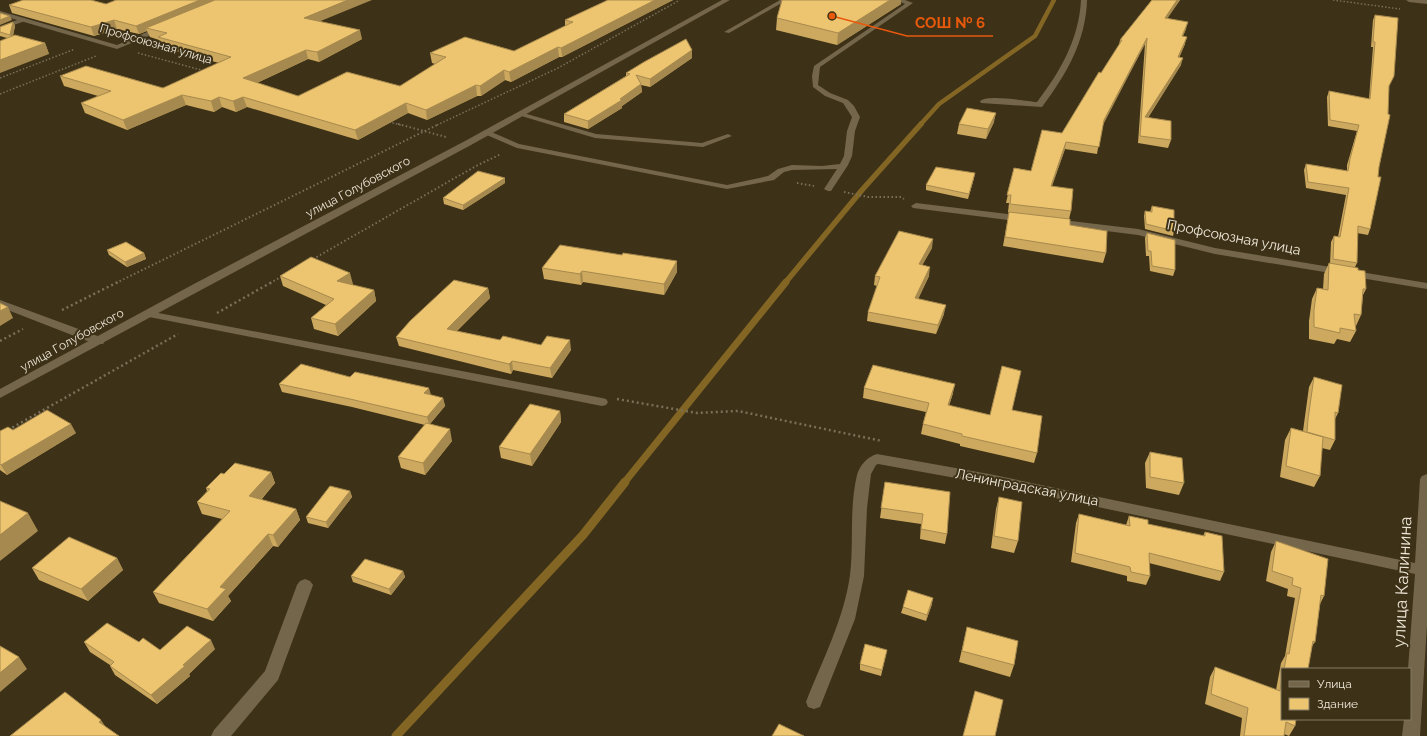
<svg xmlns="http://www.w3.org/2000/svg" width="1427" height="736" font-family="Raleway,sans-serif">
<rect width="100%" height="100%" fill="#3d3117"/>
<g fill="none" stroke-linecap="round" stroke-linejoin="round">
<path stroke="#846624" stroke-width="4.5" d="M920,125l19,-21 96,-68 19,-36"/>
<path stroke="#846624" stroke-width="5.5" d="M785,283l77,-93 59,-66"/>
<path stroke="#846624" stroke-width="7" d="M624,483l162,-201"/>
<path stroke="#846624" stroke-width="9" d="M396,736l187,-201 42,-53"/>
<path stroke="#7a705a" stroke-width="1.5" stroke-dasharray="1.5 2" stroke-linecap="butt" d="M1333,0l67,9
M138,53l67,18
M0,78l75,-29
M0,94l96,-38
M389,122l12,3
M437,125l121,-57 122,-68"/>
<path stroke="#7a705a" stroke-width="2" stroke-dasharray="1.5 2.5" stroke-linecap="butt" d="M398,124l48,13
M797,183l17,3
M844,192l24,5h33l3,2
M313,259l163,-93 25,-12
M116,283l323,-159
M270,283l13,-7"/>
<path stroke="#7a705a" stroke-width="2.5" stroke-dasharray="2 3" stroke-linecap="butt" d="M62,310l56,-28
M217,313l55,-31
M0,341l23,-12
M617,399l80,14 41,-2 144,30
M8,430l170,-96"/>
<path fill="#74664b" fill-rule="evenodd" d="M780,0h7l-58,33 -5,-1z
M896,0h9l8,3 -93,64 -2,18 12,8 18,7 6,6 6,11 -5,14 -3,25 -4,9 -17,26h-3l-4,-2 13,-20 -45,1 -8,2 -10,8 -47,9 -210,-41 -35,-15 1,-2h6l30,13 208,41 41,-9 10,-7 14,-4 30,1 18,-2 4,-8 3,-25 5,-14 -9,-14 -18,-7 -12,-9 -1,-11 2,-10 91,-62z
M23,18l2,1v2l-25,9v-4z
M520,112l76,22 106,9 26,-9 4,2 -29,11 -108,-9 -77,-23v-2z"/>
<path fill="#74664b" fill-rule="evenodd" d="M1081,0h6c-1,41 -21,75 -45,107l-61,-4 -1,-2c8,-7 45,0 57,1 23,-30 42,-63 44,-102z
M0,11l117,34 44,-19h6l1,2 -51,21 -117,-34z
M916,203l108,13 5,3 -5,3 -111,-14 -2,-2z
M1054,219l84,10 77,19 212,35v6l-212,-35 -77,-19 -88,-11 -1,-2 1,-2z
M0,300l103,38 2,3 -2,3h-8l-95,-37z
M148,311l454,87 4,1 2,3 -2,3 -4,1 -458,-90 -2,-2 2,-2z
M877,454l112,20 426,89 5,-84 2,-3 5,-2v151l-7,111h-18l2,-17h6v-50h-2l7,-95 -426,-90 -111,-20 -2,1 -5,9 -4,34 -3,68 -9,43 -35,88 -6,2 -6,-2 -2,-5c16,-41 38,-83 44,-127 4,-32 -1,-67 7,-100 3,-10 10,-18 20,-21z
M305,579l5,2 3,4 -35,95 -47,56h-20l3,-6 51,-59 32,-86 3,-4z"/>
<path fill="#74664b" fill-rule="evenodd" d="M722,0h8l-259,145 -471,253v-9l192,-104 273,-144z
M1406,0h21v4l-18,-2z"/>
</g>
<path fill="#cca95f" d="M608,0h65l-111,57h-3l-48,25 -6,-2 -24,16h-4l-50,24 -19,-7 -50,27 -111,-33 -11,5 -14,-5 -8,5 -28,-7 -59,25 -42,-17 -4,-10 17,-7 -34,-10 -4,-10 103,12 56,-25 -58,-16 -2,-7 -9,-3 -3,-6 -8,3 -22,-5 -23,7 -82,-23 -3,-8 97,-1 214,17 42,18 -43,23 -11,-3 -51,24 41,13 102,-10 35,-22 -3,-1 -2,-10 84,-2 51,-25v-6z
M782,0h119v4l-64,41 -61,-15 1,-12z
M1152,0h28l-13,18 19,11 -3,7 2,8 -6,14 2,7 -33,53 23,22 -3,8 -30,-5 7,-99 -43,81 -5,29 -32,-5 -13,37 19,25 -2,8 1,6 36,28 -3,10 -100,-17 6,-34h-1l1,-9h-3l8,-35 17,3 31,-38 57,-88 1,-5z
M1375,15l14,72 -19,142 -2,6 -11,-2v30l-2,4 3,3 8,19 -3,6 -2,20 -5,11h-1l1,5 -6,11 -13,-3 -3,5 -25,-5v-18l3,-22 5,-11 6,1 1,-15 5,-11 1,1 1,-22 3,-6 4,1 8,-42 -40,-7 -2,-18 2,-6 41,7v-6l10,-34 -29,-5 -1,-29 2,-6 40,8 4,-52h-2l2,-27z
M13,22l2,4 -2,10 32,7 4,11 -42,-16 -7,-2v-9z
M692,50v8l-42,29 -9,-2 1,7 -20,14v2l-34,21 -24,-7v-8l62,-38v-3z
M994,122l-8,17 -29,-5 2,-10z
M974,178l-6,21 -42,-9v-5z
M505,183l-42,27 -19,-6 -1,-6z
M1152,206l22,25 -1,5 -28,-7 -1,-13 1,-5 5,1z
M1147,233l28,37 -2,6 -23,-5 -1,-15h-3l-1,-18z
M932,248l-10,17 7,11 -11,23 26,15 -8,20 -69,-13 1,-9 9,-26 -3,-1 1,-9z
M107,250l37,3 2,6 -19,8 -18,-12z
M542,268l135,4 -13,23 -81,-13 -2,3 -37,-6z
M280,276l73,8 -1,1 22,5 2,11 -38,35 -24,-7 -3,-11 15,-13 -43,-19z
M488,288l2,10 -33,33 43,9 41,5 30,5 -19,28 -39,-8 -2,4 -112,-28 -3,-9z
M350,377l93,21 2,8 -15,18 22,17 -27,34 -24,-7 -3,-11 27,-32 -73,-18 -70,-15 -3,-8z
M1314,377l24,36 -3,6v21l-5,10 -8,-2 -2,28 -6,11 -34,-10 5,-37 6,-12 12,3 6,-44z
M864,388l89,5 -4,13 41,9 22,-5 25,43 -3,10 -74,-17v-2l-39,-10 2,-10 3,-12 -63,-14z
M560,411l1,11 -29,44 -31,-8 -2,-11z
M13,430l63,3 -69,42 -7,-5v-39z
M1150,452l34,31 -5,12 -33,-7 -1,-25z
M271,472l4,11 -14,17 35,9 4,11 -22,27 -5,-1 -45,50 3,5 -18,20 -54,-18 -6,-11 69,-73 -20,-5 -5,-12 10,-11 -1,-3 18,-14z
M885,482l62,52 -2,10 -25,-5 1,-15 -41,-6z
M350,491l2,6 -24,31 -20,-5 -2,-6z
M999,497l19,44 -4,12 -23,-5 5,-39z
M1079,514l47,11 3,-9 19,8 55,12 2,-4 19,40 -4,9 -71,-18 1,13 -4,9 -19,-4v-5l-56,-14 5,-39z
M1276,541l48,55 -4,8 -5,38 -3,4 -4,23h-26v50l13,7 -6,10 -5,-2v2h-44l2,-18 -37,-14 5,-27 5,-10 61,23 5,-27 4,-7 10,-58 -8,-2 1,-7 -22,-8 5,-29z
M117,558l6,12 -35,31 -49,-21 -7,-12z
M403,571l2,6 -14,18 -38,-13 -2,-6z
M932,604l-6,17 -25,-8 2,-6z
M967,627l47,38 -4,12 -51,-15z
M84,642h55l21,8 55,-1 -26,25 1,2 -33,28 -42,-29 -5,-9v-1l-20,-13z
M887,650l-6,26 -21,-6v-6z"/>
<path fill="#a6894e" d="M200,0h23l-77,28 1,3 -8,3 -3,-8z
M348,0h24l-66,27 -2,-9z
M655,0h18l-111,57 -1,-9z
M890,0h11v4l-64,41 1,-12z
M1177,0h3l-17,25 2,-7z
M10,16l2,4 -12,5v-5z
M114,20l3,9 -23,7 -3,-9z
M13,22l2,4 -3,13 -2,-4z
M1188,22l-2,7 -6,14 2,-7z
M360,30l2,9 -43,23 -2,-10z
M1187,37l-2,7 -9,20 2,-7z
M1147,38l-2,6 -43,83 2,-7z
M45,43l4,11 -49,19v-13z
M558,47l1,10 -48,25 -2,-10z
M306,50l2,9 -62,29 -3,-10z
M692,50v8l-42,29v-8z
M1183,58l-2,7 -38,60 2,-8z
M504,70l1,10 -24,16 -1,-10z
M641,84l1,8 -20,14v2l-34,21v-8z
M476,85l1,11 -50,24 -1,-10z
M182,95l4,10 -59,25 -4,-10z
M219,97l3,10 -8,5 -3,-11z
M243,97l4,10 -11,5 -3,-11z
M406,103l2,10 -50,27 -3,-10z
M996,113l-2,9 -8,17 2,-10z
M1066,142l-1,7 -16,45 2,-8z
M975,173l-1,5 -6,21 1,-5z
M505,178v5l-42,27v-5z
M933,239l-1,9 -14,25 1,-9z
M144,253l2,6 -19,8 -2,-5z
M677,261v11l-13,23v-11z
M930,267l-1,9 -15,32 1,-10z
M582,271l1,11 -2,3 -1,-11z
M350,273l3,11 -13,8 -3,-11z
M488,288l2,10 -41,40 -2,-9z
M374,290l2,11 -38,35 -3,-12z
M946,305l-2,9 -8,20 2,-9z
M8,307l5,11 -13,8v-15z
M570,340l1,10 -19,28 -2,-10z
M512,361l1,9 -2,4 -2,-10z
M955,384l-2,9 -7,22 2,-10z
M429,388l2,7 -7,-2z
M443,398l2,8 -16,19 -2,-8z
M560,411l1,11 -29,44 -2,-12z
M71,424l5,9 -69,42 -6,-10z
M450,429l2,12 -27,34 -2,-12z
M271,472l4,11 -22,25 -4,-12z
M350,491l2,6 -24,31 -2,-6z
M296,509l4,11 -22,27 -5,-12z
M28,513l10,18 -38,30v-26z
M268,534l5,12 -45,50 3,5 -18,20 -6,-12 13,-22z
M117,558l6,12 -35,31 -7,-12z
M403,571l2,6 -14,18 -2,-6z
M933,598l-1,6 -6,17 1,-6z
M211,640l4,9 -26,25 1,2 -33,28 -6,-9 32,-30z
M19,657l8,12 -27,23v-19z
M101,720l8,12 -10,-10z"/>
<path fill="#edc46f" stroke="#a6894e" d="M23,0h68l15,4 10,-4h84l-64,26 -22,-6 -23,7 -82,-22z
M215,0h133l-44,18 56,12 -43,22 -11,-2 -63,28 55,18 49,-24 53,14 46,-29 -16,-4 35,-16 49,14 59,-29 -8,-2 43,-20h47l-94,48 -3,-1 -49,25 -5,-2 -24,16 -4,-1 -50,25 -20,-7 -51,27 -112,-33 -10,4 -14,-4 -8,4 -29,-6 -59,25 -42,-17 30,-12 -51,-15 26,-10 77,22 68,-31 -73,-20 9,-4 -21,-5z
M782,0h108l-52,33 -61,-15z
M1152,0h25l-12,18 23,4 -6,14 5,1 -9,20 5,1 -38,59 26,4v19l-31,-4 7,-98 -43,82 -5,27 -33,-5 -15,44 22,3 -2,22 -61,-7 1,-9h-4l7,-27 17,3 11,-41 20,3 37,-61 2,1 21,-33h-2z
M0,13l10,3 -10,4z
M1375,15l23,3 -4,58 -5,10 -1,28 2,1 -11,52 -1,10h3l-11,52 -12,-3 -1,37 -24,-4 1,-23 6,1 9,-49 -41,-6 -2,-18 42,7 2,-12 9,-34 -29,-5 -1,-29 41,8 5,-57h-2z
M13,22l-3,13 -10,-3v-5z
M15,35l30,8 -45,17v-19z
M686,39l6,11 -42,29 -14,-4 5,9 -21,15 2,1 -34,21 -24,-7 66,-40 -4,-1 18,-11z
M967,108l29,5 -8,16 -29,-5z
M936,167l39,6 -6,21 -43,-9z
M478,171l27,7 -42,27 -20,-7z
M1152,206l22,4v21l-28,-7 -1,-13 7,1z
M1009,212l61,7v6l37,6 -1,22 -101,-16z
M899,231l34,8 -14,25 11,3 -15,31 31,7 -8,20 -70,-13 12,-35 -5,-1z
M1147,233l28,7v30l-23,-4 -1,-15h-3z
M126,242l18,11 -19,9 -18,-12z
M560,245l62,10 1,-2 54,8 -13,23 -82,-13 -2,3 -38,-6z
M311,257l39,16 -13,8 37,9 -39,34 -24,-6 23,-19 -54,-23z
M1329,263l29,5v2l7,1 1,18h-3l-2,26 -7,-1 2,17 -16,-3v5l-26,-6v-17l3,-22 11,2z
M454,280l34,8 -41,41 53,11 3,-4 38,9 6,-9 23,4 -20,28 -38,-7 -3,3 -113,-27 14,-16z
M0,303l8,4 -8,4z
M301,364l49,13 5,-5 74,16 -5,5 19,5 -16,19 -77,-18 -71,-15z
M873,365l82,19 -7,21 42,10 12,-49 19,5 -9,39 30,6 -5,37 -75,-17v-2l-39,-10 6,-21 -65,-15z
M1314,377l28,8 -4,28 -3,-1v28l-28,-8 1,-13z
M530,404l30,7 -30,43 -31,-7z
M47,410l24,14 -70,41 -1,-1v-33l8,-4 5,3z
M426,423l24,6 -27,34 -25,-6z
M1291,428l32,9 -3,39 -34,-10z
M1150,452l32,6 2,25 -34,-6z
M235,463l36,9 -22,24 47,13 -23,26 -5,-1 -48,53 6,2 -19,20 -54,-17 77,-81 -33,-9 13,-13 -4,-1 15,-15 3,1z
M885,482l65,10 -3,42 -26,-5 2,-15 -42,-6z
M330,486l20,5 -24,31 -20,-5z
M999,497l23,5 -4,39 -24,-5z
M0,501l28,12 -28,22z
M1079,514l51,12 -1,-10 19,4v4l57,12v-4l17,4 2,36 -75,-19 1,23 -19,-4 -1,-5 -55,-14z
M69,537l48,21 -36,31 -49,-21z
M1276,541l52,18 -4,37 -3,-1 -6,47 -2,-1 -5,28h-24l3,-16 2,1 12,-66 -9,-3 1,-7 -21,-7z
M365,559l38,12 -14,18 -38,-13z
M908,590l25,8 -6,17 -24,-8z
M107,623l32,19 4,-4 17,12 27,-24 24,14 -28,25 2,1 -34,29 -41,-29 4,-4 -30,-20z
M967,627l51,14 -4,24 -52,-14z
M865,644l22,6 -5,20 -22,-6z
M0,646l19,11 -19,16z
M1215,667l65,24 2,-13v41h14l-1,7 -9,-4 -2,14h-40l4,-28 -37,-14z
M975,691l28,9 -8,36h-32z
M65,692l36,28 -2,2 20,14h-109z
M779,724l25,12h-32z"/>
<g text-anchor="middle" dominant-baseline="central" stroke-width="4" stroke-linejoin="round" paint-order="stroke">
<g font-size="12" fill="#efe8d9" stroke="#3d3117">
<text transform="translate(156 44) rotate(16)">Профсоюзная улица</text>
<text transform="translate(358 187) rotate(-28)">улица Голубовского</text>
<text transform="translate(72 340) rotate(-29)">улица Голубовского</text>
</g>
<g font-size="14" fill="#efe8d9" stroke="#3d3117">
<text transform="translate(1234 237) rotate(11)">Профсоюзная улица</text>
<text transform="translate(1027 487) rotate(11)">Ленинградская улица</text>
</g>
<g font-size="17" fill="#efe8d9" stroke="#3d3117">
<text transform="translate(1402 582) rotate(-87)">улица Калинина</text>
</g>
</g>
<path fill="none" stroke="#e8590c" stroke-width="1.5" d="M832 16L907 36H993"/>
<circle fill="#e8590c" stroke="#3d3117" stroke-width="1.5" cx="832" cy="16" r="4"/>
<g font-size="15" text-anchor="middle" font-weight="bold" fill="#e8590c" stroke="#3d3117" stroke-width="4" stroke-linejoin="round" paint-order="stroke">
<text x="950" y="28">СОШ № 6</text>
</g>
<rect x="1281" y="668" width="130" height="52" fill="#3d3117" stroke="#847a65"/>
<rect x="1289" y="681" width="20" height="6" fill="#74664b" stroke="#847a65"/>
<text x="1317" y="688" font-size="12" fill="#efe8d9">Улица</text>
<rect x="1289" y="698" width="20" height="12" fill="#edc46f" stroke="#847a65"/>
<text x="1317" y="708" font-size="12" fill="#efe8d9">Здание</text>
</svg>
